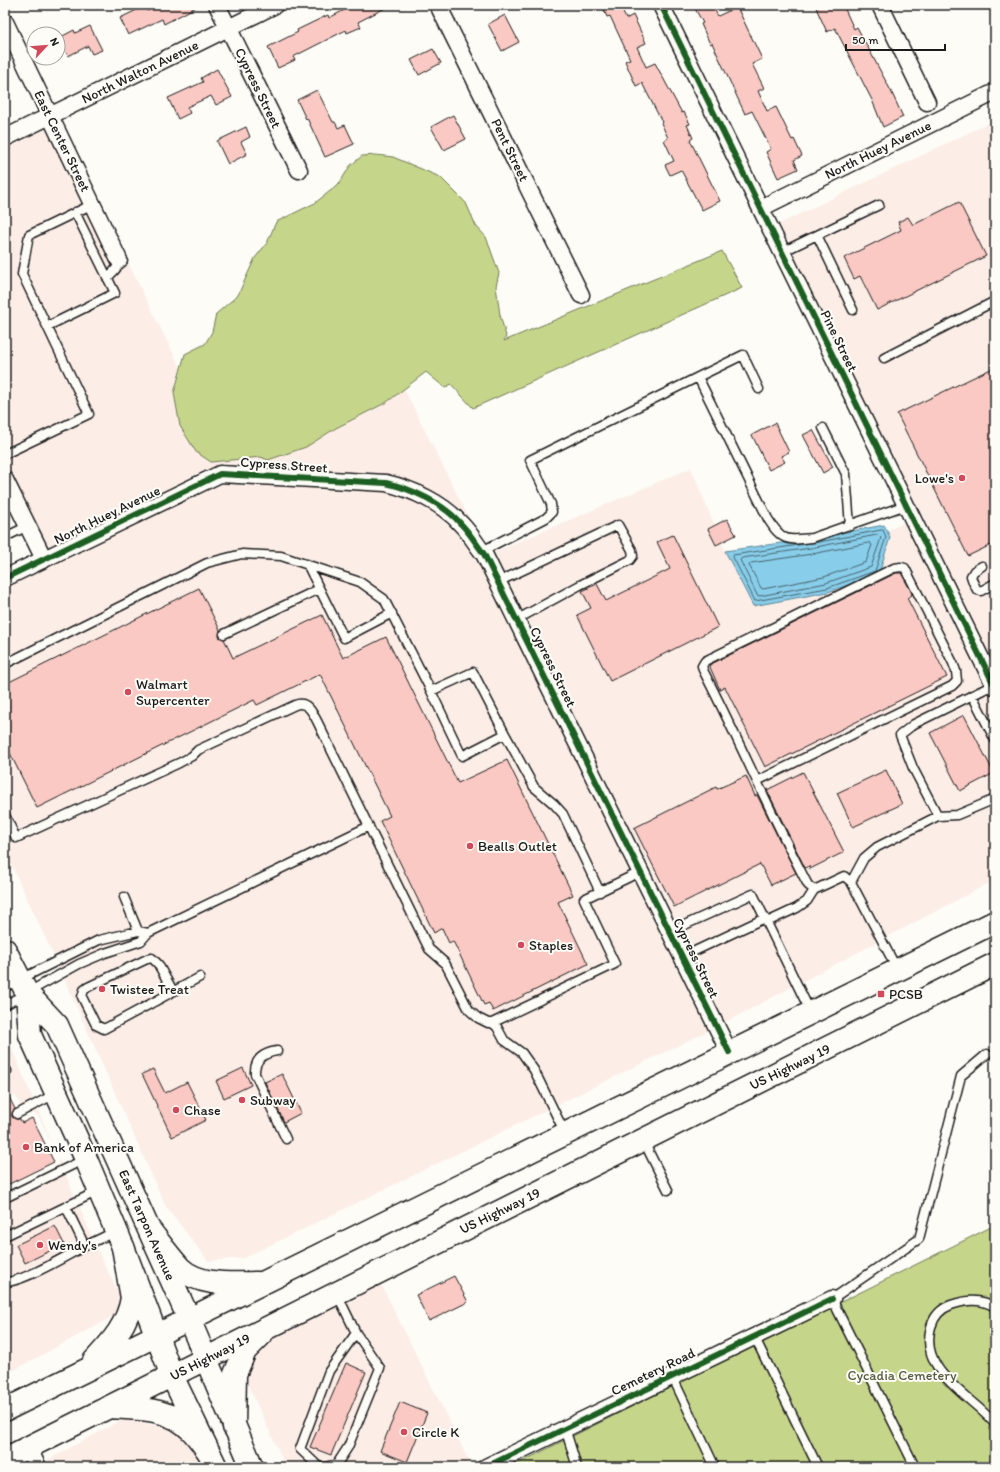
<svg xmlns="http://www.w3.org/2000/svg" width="1000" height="1472" font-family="Itim,sans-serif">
<rect width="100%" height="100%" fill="#fdfcf7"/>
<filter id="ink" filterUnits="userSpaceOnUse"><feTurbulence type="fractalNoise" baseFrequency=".025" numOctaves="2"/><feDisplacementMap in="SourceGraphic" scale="8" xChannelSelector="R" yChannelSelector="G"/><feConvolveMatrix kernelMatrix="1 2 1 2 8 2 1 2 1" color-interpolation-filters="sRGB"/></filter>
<g filter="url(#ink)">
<path fill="#fcede7" d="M995,120v550l-218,-445z
M47,126l68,143 13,-6 52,104 -6,26 37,69 50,-5 7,3 38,-13 30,-19 51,-26 17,-13 69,137 -12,-13 -73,-37 -163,-10 -2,-2 -5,3h-6v3l-164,80 -43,-88v-316z
M691,468l34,83 28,55 137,-69 -3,-6 18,-9 90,183v175l-271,143 -232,-470z
M221,480l163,10 14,3 28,13 29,22 22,30 233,472 -466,228 -36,3 -43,-56 -107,-240 -53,-114v-265z
M5,1033l52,122 -19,-40 -8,-2 -5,2 -9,-18 -8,-2 -3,1z
M59,1159l43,101 22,43 -3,9 -116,63v-185l3,1 48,-24z
M381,1284l89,179 -9,4h-175l-43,-93 7,-16 25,-23z
M123,1419l56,11 28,37h-161l-2,-5z"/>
<path fill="#c5d68b" stroke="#707954" d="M376,155l17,2 47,20 26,26 10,23 10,11 13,36 -3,13 4,29 6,21 -2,5 218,-90 20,37 -269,120 -22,-24 -6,4 -19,-16 -39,30 -51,26 -30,19 -38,13 -7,-3 -50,5 -15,-10 -16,-26 -6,-33 11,-39 20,-10 7,-12 4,-18 22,-19 17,-37 12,-15 9,-21 39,-19 24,-19 11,-18 12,-10z
M995,1225v242h-484z"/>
<path fill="#88cde9" stroke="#5d8697" d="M884,525l6,12 -11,37 -51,18 -75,14 -28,-55 84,-12z"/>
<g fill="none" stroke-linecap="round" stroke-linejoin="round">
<path stroke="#47636e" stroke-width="1" d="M878,535l3,3 -10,29 -45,16 -66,13 -3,-1 -17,-35 2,-2 69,-10z
M812,543l-79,12v2l22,44 72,-13 48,-17 11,-34 -3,-7h-2l-67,13
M870,543l2,2 -6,17 -42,15 -61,12 -2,-1 -12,-23 2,-2 61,-9z"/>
</g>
<path fill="#fac9c3" stroke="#1c1c1c" d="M160,5h40l-36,19 -2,-5 -34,16 -8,-17 25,-12 2,5z
M354,5h37l-33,17 3,5 -14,6 -1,-3 -53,27 2,3 -17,8 -10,-21 30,-15 -1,-2 31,-15 1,3z
M602,5h30l-10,5 4,9 7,-4 13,28 -9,4 9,20 9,-4 27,50 2,-1 6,12 -3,1 6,13 -3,2 30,61 -18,9 -21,-40 -11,5 -5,-10 9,-4 -10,-21 4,-2 -7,-15 1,-1 -20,-39 -6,3 -11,-25 5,-2 -20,-43 -3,1z
M693,5h19l6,11 19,-9 25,52 -10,5 12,24 -6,3 9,20 9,-4 16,33 2,-1 8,17 -8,4 4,9 -20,9 -12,-26 5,-3 -19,-38 -7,3 -33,-71 -2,1 -9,-20 2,-1z
M824,5h19l11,24 3,-2 34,64 12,26 -20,10 -11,-27 -37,-72 -8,4 -11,-24z
M505,15l14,27 -17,9 -14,-27z
M90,26l12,24 -10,4 -4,-8 -20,10 -9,-18 15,-8 1,3z
M433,49l8,14 -22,12 -8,-15z
M217,69l15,28 -16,8 -5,-9 -24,11 3,6 -12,6 -10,-21 35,-16 -2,-4z
M317,90l16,32h2l3,6 7,-3 9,19 -29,13 -18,-39 -1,1 -9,-19z
M453,115l13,24 -22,11 -13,-23z
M246,127l4,10 -9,5 6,12 -19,10 -11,-23z
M959,202l27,54 -109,54 -17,-34 -6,3 -10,-21 57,-28 -3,-8 10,-5 5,8z
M995,367v176l-27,13 -71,-142z
M775,423l14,29 -8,4 4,6 -16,8 -17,-35z
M813,430l20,37 -10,6 -20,-38z
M727,519l9,16 -20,10 -8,-16z
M673,535l45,92 -108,54 -33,-66 14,-7 -9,-17 15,-7 9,17 64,-32 -13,-27z
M896,573h5l10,18 1,4 -5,3 40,79 -182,90 -40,-80 -5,3 -11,-25z
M199,588l21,42 -1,7 5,2 9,19 89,-43 21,43 43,-21 72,146 49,-23 66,135 -15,7 30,62 -95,47 -4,-8 -5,2 -31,-64 -4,2 -7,-15 -8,5 -54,-112 10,-5 -70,-142 -63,31 -3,-5 -217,108 -32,-65v-59z
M964,715l30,58 -34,18 -30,-58z
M886,770l16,34 -49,23 -16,-34z
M803,772l41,80 -34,17 -1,-3 -4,2 -38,-78z
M746,776l9,20 2,-1 39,78 -25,12 -11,-21 -86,43 -40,-79 82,-41 1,2z
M243,1068l8,17 -27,13 -8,-17z
M153,1069l12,24 22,-11 19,38 -34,17 -30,-63z
M282,1074l19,39 -17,9 -19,-40z
M5,1089l10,20 -3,4v4l4,2h4l2,4 10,-5 22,44 -49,24v-54l4,-2 -4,-9z
M55,1226l9,18 -39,19 -9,-18z
M454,1276l14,26 -39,19 -13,-26z
M346,1363l20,9 -35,83 -21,-8z
M400,1402l27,11 -20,49 -27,-11z"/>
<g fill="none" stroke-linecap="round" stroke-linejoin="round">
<defs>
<path id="service" d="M817,235l36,75
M782,252l97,-47
M107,278c5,-5 13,-11 12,-18
M48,326l67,-33 -40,-81
M884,358l111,-57
M698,377l45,-22 16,34
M823,428l23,46 4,52
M5,454l84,-40 -67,-140 7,-39 64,-31
M5,537l23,-11
M482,551l64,-33 6,-6 -1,-8 -21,-44 168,-83 70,142c14,22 18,22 44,19l94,-33
M307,564l37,74 48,-25
M982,566l-8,5 -3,5 2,6 4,8 4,1 14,-8
M498,582l120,-57 14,25 1,6 -3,4 -50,25 -64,35
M224,634l95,-45
M5,664l202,-101 35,-9 39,2 79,26 24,17 47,92 31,65 43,-22 29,53 20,17 9,10 37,78
M431,691l42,-19 32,62
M972,695l23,45
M757,781l195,-95 5,-5 -1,-10 -3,-8 -48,-95 -4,-1 -7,1 -189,93 -3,5 2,6c36,70 67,143 104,213l6,5 30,-14 7,6 46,87
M5,815l11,23 163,-75 13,-7 6,-6 97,-45c12,-5 18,8 23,18l111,226 16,14 24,47 9,8 10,5h4l5,4 7,13 18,13 12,17 31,63
M938,816l-25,-48 -13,-33 14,-11 81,-40
M851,882l13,-24 13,-11 61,-31 19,-1 38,-16
M124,897l14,34
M767,922l30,-14 10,-7 7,-11
M669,932l84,-38 57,117
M682,957l83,-39
M5,987l94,-47 39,-9 10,2
M173,991l-15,-27 -6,-6 -5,1 -59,28 -4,3 -2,7 14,28 8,4 96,-52
M5,1005l74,-41 26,-11 36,-12 7,-8 221,-107
M492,1023l123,-59 -31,-65 56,-27
M277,1051c-13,2 -23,8 -22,23l31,65
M5,1072l2,-1
M17,1114l38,-20
M643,1140l25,50
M5,1198l80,-39
M66,1207l19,39
M5,1236l93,-45
M5,1282c19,0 64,-28 82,-37 10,-5 19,-9 29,-14
M995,1307c-15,-9 -29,-7 -44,-2 -11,4 -17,11 -20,22 -13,45 41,69 64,97
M754,1336l64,131
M672,1376l43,91
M565,1428l12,39
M319,1467l-19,-18 29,-78 27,-38 -19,-39
M324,1467l13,-3 11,-17 32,-79 -24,-35
M915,1467l-83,-168 87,-60 42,-163 26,-22"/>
<path id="minor" d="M217,5l82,165
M438,5l143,290
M661,5l334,682
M880,5l47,97
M5,22l114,238
M5,138l270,-133
M761,208l234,-116
M5,480l39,79
M5,578l215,-104 166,9c26,6 57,20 75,41 9,9 15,20 23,30l245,498
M28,1447l10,20
M486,1467l346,-168"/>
<path id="secondary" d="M5,950l22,43 30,32 132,294 63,148
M27,993l3,42 56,124 37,88 49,129 44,91"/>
<path id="trunk" d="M149,1229c10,13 20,27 31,39 20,19 54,15 78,15
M94,1361c18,-19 34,-37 38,-63l-9,-51
M110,1407c30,2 58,0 81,23 7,7 13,16 19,24
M5,1410l990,-488
M234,1427l1,-53 10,-23 16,-16
M5,1459l990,-495"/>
</defs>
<use href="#service" stroke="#1c1c1c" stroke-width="11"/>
<use href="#minor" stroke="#1c1c1c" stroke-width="19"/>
<use href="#secondary" stroke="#1c1c1c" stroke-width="25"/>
<use href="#trunk" stroke="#1c1c1c" stroke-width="25"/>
<use href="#service" stroke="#fdfcf7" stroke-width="8"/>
<use href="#minor" stroke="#fdfcf7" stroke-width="16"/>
<use href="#secondary" stroke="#fdfcf7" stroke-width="22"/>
<use href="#trunk" stroke="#fdfcf7" stroke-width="22"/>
<defs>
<path id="cycleway" d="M661,5l334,682
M5,578l215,-104 166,9c26,6 57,20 75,41 9,9 15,20 23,30l245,498
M486,1467l346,-168"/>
</defs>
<use href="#cycleway" stroke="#fdfcf7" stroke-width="8"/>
<use href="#cycleway" stroke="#1b5e20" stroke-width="6"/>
</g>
</g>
<g fill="#d1495b" stroke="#fdfcf7" stroke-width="1.5">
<circle cx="962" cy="478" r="4"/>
<circle cx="128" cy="692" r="4"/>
<circle cx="470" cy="846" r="4"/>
<circle cx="521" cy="945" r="4"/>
<circle cx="102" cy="989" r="4"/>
<rect x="877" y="990" width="8" height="8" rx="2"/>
<circle cx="242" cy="1100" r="4"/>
<circle cx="176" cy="1110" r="4"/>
<circle cx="26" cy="1147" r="4"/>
<circle cx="40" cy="1245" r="4"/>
<circle cx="404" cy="1432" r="4"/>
</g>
<g text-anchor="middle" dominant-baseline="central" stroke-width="4" stroke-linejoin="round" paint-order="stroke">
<g font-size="14" fill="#1c1c1c" stroke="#fdfcf7">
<text transform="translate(140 72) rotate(-26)">North Walton Avenue</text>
<text transform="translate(258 88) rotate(64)">Cypress Street</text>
<text transform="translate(62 141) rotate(64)">East Center Street</text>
<text transform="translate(510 150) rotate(64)">Pent Street</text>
<text transform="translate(878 150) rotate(-26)">North Huey Avenue</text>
<text transform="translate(839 341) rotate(64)">Pine Street</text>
<text transform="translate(284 465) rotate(4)">Cypress Street</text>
<text transform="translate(107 515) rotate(-26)">North Huey Avenue</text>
<text transform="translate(553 667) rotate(64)">Cypress Street</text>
<text transform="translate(696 958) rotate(64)">Cypress Street</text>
<text transform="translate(790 1067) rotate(-26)">US Highway 19</text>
<text transform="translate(500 1211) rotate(-26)">US Highway 19</text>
<text transform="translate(147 1225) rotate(66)">East Tarpon Avenue</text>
<text transform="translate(210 1357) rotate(-27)">US Highway 19</text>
<text transform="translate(653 1372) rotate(-26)">Cemetery Road</text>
</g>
<g font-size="14" fill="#1c1c1c" stroke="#fdfcf7" text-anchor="start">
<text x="954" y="478" text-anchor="end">Lowe's</text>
<text x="136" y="684">Walmart<tspan x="136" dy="16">Supercenter</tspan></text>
<text x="478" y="846">Bealls Outlet</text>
<text x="529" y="945">Staples</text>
<text x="110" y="989">Twistee Treat</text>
<text x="889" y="994">PCSB</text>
<text x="250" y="1100">Subway</text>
<text x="184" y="1110">Chase</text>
<text x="34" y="1147">Bank of America</text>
<text x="48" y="1245">Wendy's</text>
<text x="412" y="1432">Circle K</text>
</g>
<g font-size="14" fill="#575d43" stroke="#fdfcf7">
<text x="902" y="1375">Cycadia Cemetery</text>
</g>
</g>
<rect width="1000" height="1472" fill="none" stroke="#fdfcf7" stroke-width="20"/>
<rect x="10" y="10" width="980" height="1452" fill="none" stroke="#1c1c1c" stroke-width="1.5" filter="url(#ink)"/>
<g transform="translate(46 46) rotate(64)"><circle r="19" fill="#fdfcf7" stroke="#a3a29f"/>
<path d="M0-3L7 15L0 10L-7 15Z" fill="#d1495b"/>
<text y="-6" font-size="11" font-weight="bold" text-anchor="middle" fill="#1c1c1c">N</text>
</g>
<path d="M846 44v6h99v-6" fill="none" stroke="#1c1c1c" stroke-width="2"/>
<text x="852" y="44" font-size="12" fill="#1c1c1c" stroke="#fdfcf7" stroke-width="3" paint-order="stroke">50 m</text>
</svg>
